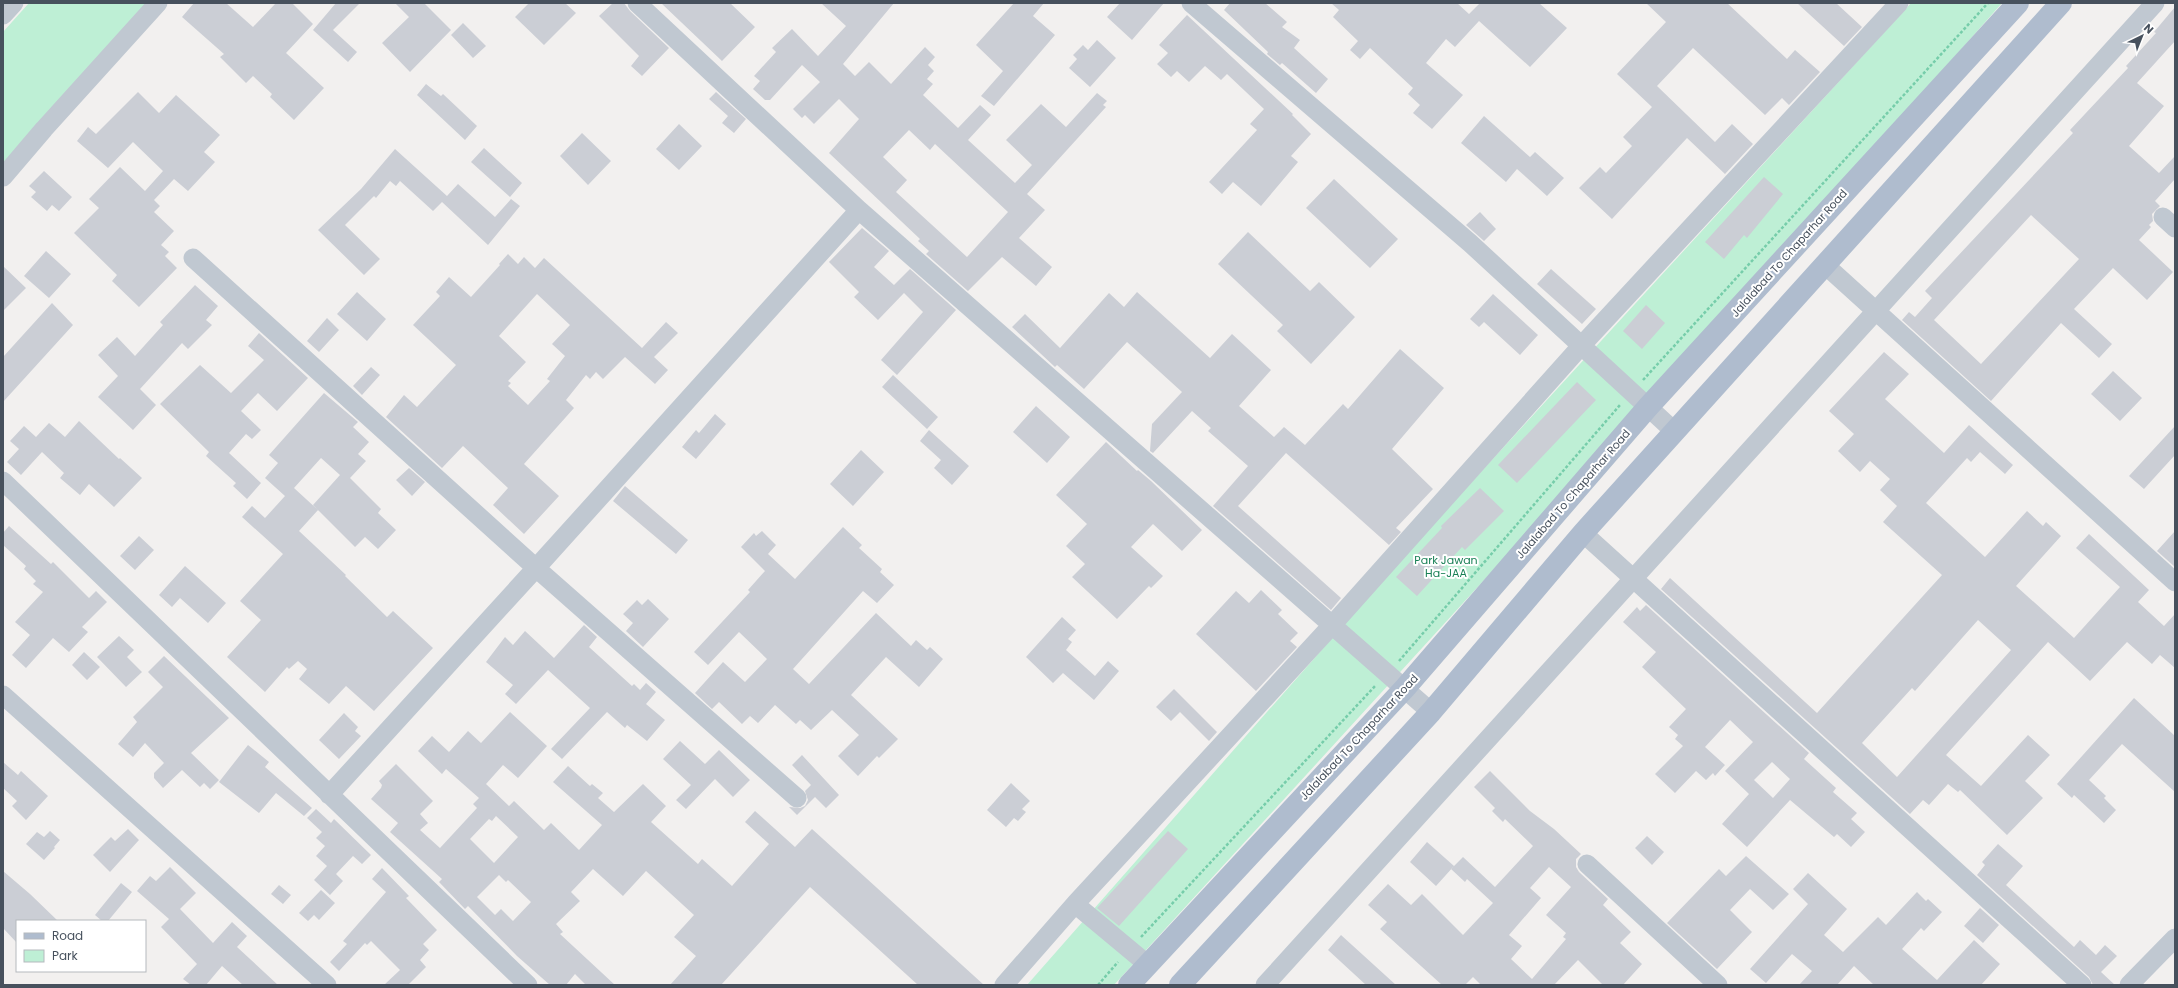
<svg xmlns="http://www.w3.org/2000/svg" width="2178" height="988" font-family="Poppins,sans-serif">
<rect width="100%" height="100%" fill="#f2f0ef"/>
<path fill="#beefd5" d="M29,3h122l-148,165v-136z
M1911,3h91c-291,331 -590,656 -888,982h-87l386,-439z"/>
<path fill="#cbced5" fill-rule="evenodd" d="M194,3h32l27,24 23,-24h16l21,21 -27,29 38,35 -30,32 -24,-23 2,-3 -19,-18 -7,7 -26,-26 4,-3 -42,-37z
M336,3h24l-27,27 24,22 -9,10 -35,-32z
M395,3h29l27,27 -41,42 -28,-29 27,-26z
M529,3h36l11,10 -32,32 -29,-28z
M613,3h11l6,8 39,37 -27,28 -11,-10 8,-10 -40,-40z
M661,3h69l25,24 -33,34z
M821,3h73l-51,61 12,12 14,-14 22,22 34,-37 10,10 -7,8 6,6 -7,8 6,5 -10,11 35,33 22,-23 11,10 -23,25 47,43 17,-18 -26,-25 35,-36 25,23 31,-34 10,8 -4,4 3,2 -79,87 18,16 -26,28 33,29 -16,19 -34,-29 -34,34 -42,-37 3,-3 -11,-10 2,-2 -91,-86 30,-34 -20,-20 -25,25 -9,-9 -3,3 -9,-9 27,-27 -18,-17 -32,35h-5l-12,-11 7,-8 -6,-5 22,-24 -4,-4 20,-19 26,27 28,-30zM909,130l21,20 5,-6 73,68 -41,45 -71,-65 11,-12 -24,-23z
M1014,3h30l-11,13 22,19 -61,71 -13,-10 22,-25 -27,-26z
M1120,3h44l-32,37 -25,-23z
M1230,3h35l22,19 -5,5 18,13 -6,8 34,31 -12,14 -34,-30 -2,2 -13,-11 1,-2 -44,-42z
M1331,3h126l12,11 11,-11h59l28,25 -37,39 -51,-46 -24,26 -9,-8 -20,24 37,32 -31,34 -19,-16 7,-8 -12,-11 5,-6 -43,-40 -10,11 -10,-9 8,-9 -25,-24 6,-7z
M1646,3h81l60,56 8,-9 25,22 -31,33 -7,-7 -17,17 -72,-67 -36,38 58,56 17,-18 21,20 -28,30 -38,-36 -75,81 -33,-31 21,-21 6,6 26,-27 -9,-9 29,-30 -35,-33 49,-52z
M1797,3h39l26,24 -18,19z
M2175,7v34l-38,42 27,23 -35,40 30,27 16,-17v23l-20,22 5,5 -8,8 1,7 -4,4 2,2 -12,13 34,32 -26,28 -34,-32 -39,41 38,35 -13,14 -38,-35 -70,78 -89,-81 7,-8 6,5 17,-19 -7,-7 148,-158 -3,-3 58,-62 -2,-2 30,-33 -2,-1zM2031,215l48,44 -98,105 -47,-44z
M1187,15l106,99 -1,1 19,19 -20,22 7,6 -37,44 -28,-24 -11,12 -13,-12 48,-52 -7,-6 14,-15 -37,-35 -6,6 -16,-14 -16,16 -12,-11 -6,6 -14,-13 11,-11 -9,-8z
M463,23l23,23 -13,12 -22,-23z
M1097,40l19,18 -26,29 -21,-19 8,-9 -4,-4 10,-10 5,5z
M426,84l15,12 2,-2 34,32 -12,14 -48,-45z
M138,92l21,21 17,-18 44,40 -16,17 11,10 -27,29 -14,-12 -20,21 6,6 -6,6 20,19 -13,14 8,7 -4,4 12,12 -38,39 -27,-26 5,-6 -43,-42 25,-25 -10,-9 31,-32 25,24 18,-20 -30,-29 -25,26 -31,-27 11,-14 8,7z
M716,92l30,27 -12,14 -12,-10 6,-7 -19,-17z
M1484,116l46,41 5,-5 29,26 -17,18 -30,-27 -11,13 -45,-39z
M679,124l23,22 -23,24 -23,-21z
M582,133l29,28 -23,24 -28,-29z
M484,148l38,35 -12,14 -39,-35z
M395,149l52,47 11,-12 37,33 16,-18 9,7 -32,39 -46,-43 -9,9 -33,-30 -4,5 -6,-5 -14,17 -2,-2 -29,29 35,34 -16,16 -46,-45 43,-41z
M44,171l28,26 -13,14 -7,-6 -5,6 -16,-14 5,-5 -7,-6z
M1764,177l19,17 -36,44 -3,-3 -20,24 -19,-17z
M1334,179l64,60 -28,29 -64,-60z
M1480,212l16,17 -12,12 -18,-16z
M862,228l27,23 -15,16 20,18 16,-16 46,41 -59,65 -16,-15 42,-48 -19,-19 -26,27 -24,-23 5,-5 -30,-30z
M1248,232l62,59 9,-9 36,35 -44,47 -34,-33 6,-6 -65,-61z
M46,251l25,23 -22,24 -25,-22z
M508,254l10,10 6,-7 11,11 9,-10 98,90 24,-26 12,11 -24,24 14,13 -13,14 -30,-27 -22,22 -7,-7 -6,7 -4,-4 -20,25 8,8 -50,56 35,32 -35,38 -31,-29 15,-17 -45,-42 -21,22 -56,-51 18,-22 13,12 39,-42 -43,-40 27,-29 -4,-4 13,-15 22,20 29,-32 -1,-1zM537,294l33,31 -18,19 13,12 -18,23 3,2 -22,24 -20,-19 3,-3 -3,-2 18,-19 -27,-26z
M3,266l23,22 -23,23z
M1551,269l45,40 -14,15 -45,-40z
M195,285l23,21 -12,14 6,5 -24,24 -6,-6 -42,46 16,16 -23,25 -35,-33 20,-21 -20,-21 19,-18 18,19 28,-31 -3,-3z
M357,292l29,27 -19,22 -30,-27z
M1137,292l73,66 22,-24 39,36 -32,36 35,31 10,-10 21,18 38,-41 5,5 52,-60 44,39 -52,61 41,40 -37,39 5,4 -12,13 -103,-92 -48,53 103,92 -10,12 -118,-104 35,-40 -40,-35 3,-3 -19,-17 -39,42 -3,-2 2,-27 30,-32 -55,-50 -43,47 -27,-24 -2,2 -43,-40 13,-13 35,34 49,-55 15,14z
M1493,294l45,41 -18,20 -36,-33 -5,5 -9,-8z
M52,303l21,22 -70,77v-45z
M1646,305l19,18 -23,26 -19,-18z
M327,318l12,12 -20,22 -12,-11z
M259,333l49,45 -31,33 -19,-18 -17,18 20,19 -9,9 -6,-5 -17,19 32,30 -14,16 -14,-13 3,-3 -30,-27 3,-4 -49,-48 40,-39 31,28 33,-33 -16,-14z
M1884,352l25,22 -24,25 59,54 25,-28 44,40 -8,9 -25,-22 -9,10 -4,-4 -41,45 59,54 42,-46 16,15 3,-4 15,14 -45,50 58,52 46,-51 -44,-39 13,-14 60,56 -11,12 26,24 11,-12v54l-15,-13 -8,9 -25,-22 -37,39 -42,-39 -102,113 35,31 47,-51 22,20 -25,26 18,17 -36,37 -47,-45 -2,2 -10,-8 -19,21 -6,-5 -13,14 -249,-225 9,-11 147,135 125,-138 -59,-53 14,-16 -17,-16 10,-11 -20,-18 -10,11 -22,-21 16,-17 -25,-23zM1978,620l33,30 -114,127 -35,-34 50,-55 3,3z
M371,367l9,8 -18,20 -9,-9z
M2113,371l29,27 -22,23 -29,-27z
M893,375l45,42 -11,12 -45,-42z
M1577,382l19,18 -79,83 -19,-18z
M324,393l34,29 -5,5 16,15 -11,12 8,7 -16,17 31,31 -3,4 18,17 -18,19 -13,-12 -10,10 -42,-42 27,-30 -19,-17 -27,30 24,22 -19,21 47,44 -1,1 42,41 6,-6 40,37 -59,63 -28,-25 -17,18 -30,-25 8,-10 -9,-8 -9,8 -2,-2 -22,25 -38,-35 34,-37 -21,-19 43,-47 -41,-37 10,-11 13,12 20,-22 -20,-18 13,-15 -9,-8z
M1036,406l34,31 -23,26 -34,-31z
M715,414l11,10 -30,35 -14,-12 14,-17 3,3z
M79,421l40,38 1,-1 22,20 -28,29 -25,-23 -9,11 -20,-17 4,-5 -22,-21 -21,23 -14,-13 12,-13 -9,-8 14,-15 12,11 13,-14 16,14z
M2175,426v29l-31,34 -15,-13z
M929,430l40,36 -17,19 -18,-17 7,-8 -21,-19z
M1106,442l31,29 1,-1 13,11 51,49 -20,21 -29,-27 -22,23 32,29 -12,12 -2,-2 -32,33 -45,-42 13,-13 -19,-18 21,-22 -31,-29z
M861,450l23,22 -31,34 -23,-22z
M409,468l16,14 -13,14 -16,-16z
M625,486l63,54 -12,14 -63,-53z
M1480,488l24,23 -39,39 -3,-3 -45,49 -21,-19 46,-49 -1,-2z
M9,526l42,38 2,-2 36,36 7,-7 11,11 -25,25 6,5 -19,20 -16,-14 -27,30 -14,-13 18,-20 -15,-13 28,-30 -10,-8 3,-3 -12,-12 2,-3 -23,-21v-12z
M843,527l19,18 -3,3 23,21 -2,3 14,13 -17,18 -14,-12 -70,78 16,15 67,-71 35,33 5,-6 11,10 3,-3 13,12 -24,28 -33,-30 -35,38 47,44 -19,19 -2,-2 -19,20 -20,-20 21,-21 -27,-25 -21,20 -11,-10 -4,4 -21,-19 -17,18 -8,-7 -8,8 -23,-22 -7,7 -17,-16 28,-31 22,20 22,-23 -28,-27 -31,33 -14,-13 56,-60 -2,-2 17,-19 -24,-24 13,-14 2,3 6,-5 14,14 -8,9 27,25z
M2175,531v36l-18,-16z
M139,536l15,14 -19,20 -15,-14z
M185,566l41,37 -18,20 -28,-25 -8,9 -13,-12z
M1261,590l21,20 -4,4 20,19 -8,8 7,6 -41,44 -60,-57 40,-43 13,12z
M648,599l21,20 -26,28 -17,-16 7,-8 -10,-9 14,-14 5,5z
M1646,605l163,148 -5,6 32,29 -3,4 24,21 -6,6 14,13 -14,15 -14,-13 -3,3 -44,-37 -43,47 -25,-23 27,-30 -24,-23 28,-29 -23,-22 -25,27 20,18 -10,11 -2,-3 -7,7 -10,-9 -21,22 -20,-19 28,-28 -8,-7 3,-4 -9,-8 17,-18 -44,-42 14,-15 -33,-30 14,-15 3,4zM1772,762l18,17 -17,19 -19,-18z
M1062,617l14,13 -8,9 4,3 -6,8 29,26 13,-15 11,10 -25,29 -31,-27 -10,10 -27,-26z
M584,625l13,12 -8,10 43,39 2,-2 6,6 6,-7 10,9 -10,12 19,16 -18,21 -20,-16 -2,3 -18,-16 -45,47 -11,-10 39,-41 -42,-38 -32,34 -11,-10 8,-9 -27,-23 19,-25 8,8 12,-14 29,27z
M119,636l15,14 -7,7 15,15 -16,15 -29,-30z
M84,652l16,15 -13,13 -15,-15z
M164,656l65,62 -38,35 28,27 -9,9 -6,-6 -4,4 -18,-17 -19,18 -9,-10v-5l10,-10 -19,-20 -12,14 -15,-13 19,-22 -4,-5 30,-30 -15,-15z
M1174,689l43,43 -8,9 -29,-29 -9,9 -15,-14z
M2134,698l41,38v56l-53,-48 -33,36 17,16 -2,2 12,12 -12,13 -30,-28 -2,3 -15,-14z
M510,712l37,34 -29,32 -15,-13 -17,19 23,22 5,-5 30,29 7,-7 28,27 23,-25 -49,-43 15,-16 22,20 2,-2 11,9 -5,5 16,14 29,-28 23,22 -15,16 47,42 4,-5 30,27 37,-42 -24,-22 10,-11 40,36 17,-18 172,156h-66l-108,-98 -89,98h-51l26,-29 -22,-19 20,-22 -48,-44 -23,25 -30,-27 -22,23 9,9 -24,23 7,8 -3,2 55,51h-29l-11,-11 -9,11h-16l-33,-29 -49,-50 -3,3 -26,-27 3,-3 -52,-47 8,-9 -27,-24 10,-11 1,-3 -3,-4 17,-17 37,37 -13,13 8,9 -8,7 20,18 37,-40 -4,-4 6,-6 -33,-29 -4,5 -24,-23 14,-15 17,16 19,-21 13,12zM496,816l22,21 -24,26 -24,-24 19,-20 3,2zM499,875l7,7 2,-2 23,22 -18,19 -12,-12 -6,6 -18,-18z
M344,713l14,14 -3,4 6,5 -22,23 -20,-19z
M680,741l25,23 14,-14 31,30 -17,17 -18,-18 -29,30 -10,-9 15,-15 -28,-26z
M248,745l21,17 -4,5 47,41 -8,8 -28,-23 -17,20 -40,-31z
M802,755l37,40 -13,13 -11,-11 -18,18 -8,-8 11,1 5,-2 3,-6 -3,-9 6,-6 -19,-20z
M3,762l15,13 3,-4 27,25 -22,24 -14,-14 5,-5 -14,-13z
M1490,771l40,40 24,18 27,25 -5,5v8l3,5 29,27 -5,6 28,27 -11,11 22,21 -19,21h-20l-25,-25 -24,25h-73l-8,-8 -8,8h-23l-62,-56 7,-7 -19,-17 20,-21 23,21 11,-11 41,41 30,-32 -26,-24 -2,3 -14,-13 12,-12 32,30 38,-41 -28,-27 -2,3 -11,-11 3,-3 -21,-21zM1549,867l22,20 -25,28 20,18 -3,4 3,2 -34,40 -21,-20 11,-13 -13,-11 32,-37 -11,-10z
M1011,783l19,18 -8,8 4,3 -8,9 -4,-3 -8,9 -19,-17z
M316,809l15,14 3,-4 37,36 -9,9 -9,-8 -17,18 7,7 -13,14 -16,-15 13,-14 -11,-10 9,-10 -9,-8 6,-6 -15,-14z
M128,829l11,11 -29,32 -17,-17 18,-18 4,4z
M50,831l10,9 -6,7 1,1 -11,12 -18,-16 11,-12 7,5z
M1168,831l20,18 -69,77 -22,-18z
M1647,836l17,16 -12,13 -17,-17z
M1427,842l27,24 -18,20 -26,-24z
M1998,844l25,22 -17,19 68,62 6,-7 16,15 9,-10 12,11 -16,16 14,13h-22l-4,-8 -112,-102 8,-10 -3,-3z
M1746,856l43,38 -16,16 -23,-21 -20,21 22,22 -35,37 -50,-46 52,-54 7,7z
M170,867l26,26 -16,16 33,34 19,-21 15,14 -10,11 41,38h-35l-21,-19 -16,19h-15l-8,-6 14,-15 -36,-37 8,-8 -32,-28 13,-15 6,5z
M382,868l27,28 -3,2 31,32 -14,14 6,6 -9,10 6,7 -18,18h-24l16,-15 -29,-29 -4,4 -2,-2 -26,28 -9,-9 17,-18 -4,-3 43,-49 -14,-13z
M3,871l27,23 28,27h-41v22l-14,-15z
M1808,873l39,36 -23,26 19,17 35,-35 8,8 31,-33 9,9 2,-2 14,13 -18,19 -3,-3 -19,21 35,31 37,-40 26,24 -19,21h-107l-20,-19 -17,19h-38l13,-14 -20,-17 -26,29 -16,-14 58,-65 -15,-15z
M121,883l11,9 -24,29h-6l-7,-6z
M279,885l12,10 -8,9 -12,-10z
M321,890l14,13 -16,17 -5,-5 -6,6 -9,-8z
M1980,908l19,17 -16,18 -19,-17z
M1341,935l55,50h-30l-38,-35z"/>
<g fill="none" stroke-linecap="round" stroke-linejoin="round">
<path stroke="#76cdaa" stroke-width="2.5" stroke-dasharray="3 2" stroke-linecap="butt" d="M1643,380l345,-377
M1399,661l221,-256
M1141,937l235,-252
M1098,985l20,-23"/>
<path stroke="#c0c8d1" stroke-width="19" d="M637,3l222,207
M1191,3l279,240 204,188
M3,15l11,-12
M3,177l41,-48 114,-126
M2163,217l12,11
M193,258l343,310 261,230
M1824,264l351,318
M3,481l525,504
M1583,533l499,452
M3,695l324,290
M329,795l207,-227 323,-358 572,502
M1587,864l131,121
M1075,904l72,60
M1004,985l71,-81 258,-280 248,-278 318,-343
M1265,985l890,-982
M2129,985l46,-47"/>
<path stroke="#afbcce" stroke-width="22" d="M1129,985l276,-297 243,-281 370,-404
M1180,985l251,-273 152,-179 478,-530"/>
</g>
<g text-anchor="middle" dominant-baseline="central" stroke-width="4" stroke-linejoin="round" paint-order="stroke">
<g font-size="11" fill="#47515d" stroke="#fff">
<text transform="translate(1789 253) rotate(-48)">Jalalabad To Chaparhar Road</text>
<text transform="translate(1573 494) rotate(-49)">Jalalabad To Chaparhar Road</text>
<text transform="translate(1359 737) rotate(-47)">Jalalabad To Chaparhar Road</text>
</g>
<g font-size="11" fill="#177f54" stroke="#fff">
<text x="1446" y="560">Park Jawan<tspan x="1446" dy="13">Ha-JAA</tspan></text>
</g>
</g>
<rect width="2178" height="988" fill="none" stroke="#47515d" stroke-width="8"/>
<rect x="16" y="920" width="130" height="52" fill="#ffffff" stroke="#b5b9be"/>
<rect x="24" y="933" width="20" height="6" fill="#afbcce" stroke="#b5b9be"/>
<text x="52" y="940" font-size="12" fill="#47515d">Road</text>
<rect x="24" y="950" width="20" height="12" fill="#beefd5" stroke="#b5b9be"/>
<text x="52" y="960" font-size="12" fill="#47515d">Park</text>
<g transform="translate(2142 36) rotate(43)" stroke="#ffffff" stroke-width="3" paint-order="stroke">
<path d="M0-3L7 15L0 10L-7 15Z" fill="#47515d"/>
<text y="-6" font-size="11" font-weight="bold" text-anchor="middle" fill="#47515d">N</text>
</g>
</svg>
